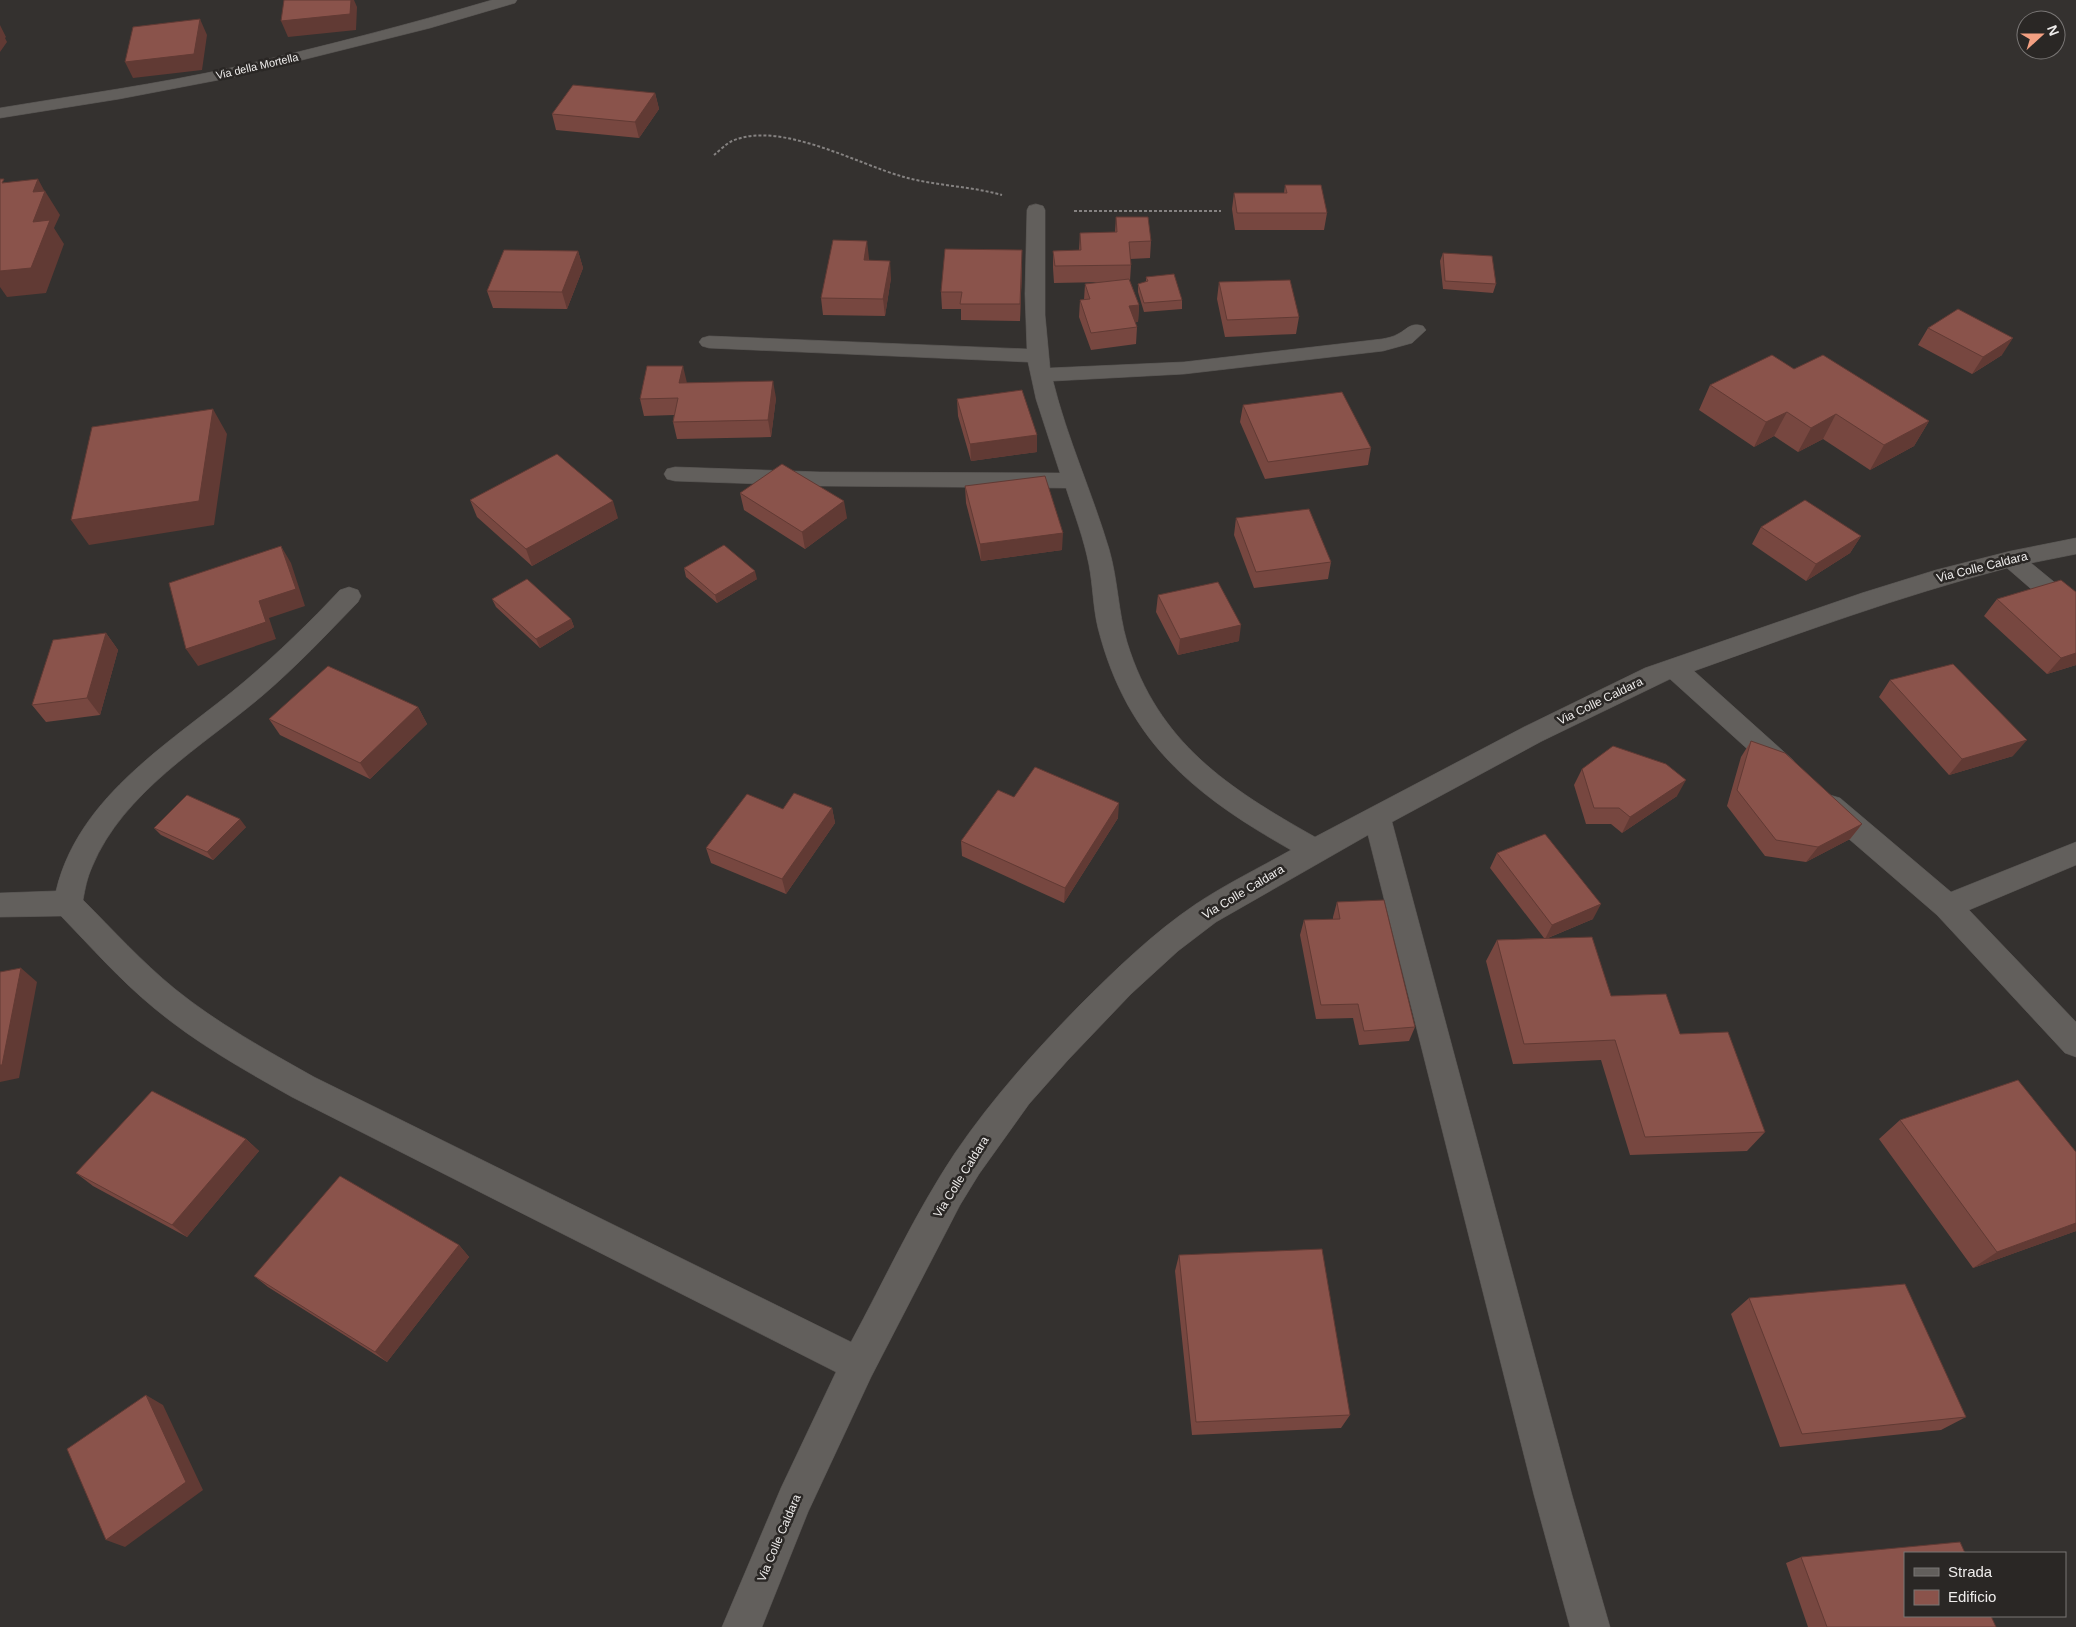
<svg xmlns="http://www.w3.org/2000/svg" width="2076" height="1627" font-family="Helvetica,sans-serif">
<rect width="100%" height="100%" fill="#34312f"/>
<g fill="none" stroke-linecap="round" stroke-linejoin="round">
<defs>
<path id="minor" d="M492,0h25l-2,3 -85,25 -196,49 -115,22 -119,19v-10c78,-13 158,-24 235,-41 86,-20 172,-42 257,-67z
M1036,204l7,2 2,4v105l5,53 134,-6 198,-23c5,-1 11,-2 16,-5 10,-5 12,-12 25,-8l3,4 -14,13 -29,8 -199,23 -131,7c14,57 39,111 56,168 9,31 9,62 18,93 31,101 101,146 188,195l209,-110 121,-59 217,-75 74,-23 75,-19 65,-13v16l-45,9 45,37v23l-9,-3 -60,-52c-107,28 -210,66 -313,103l99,89 4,7 -4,7 -9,3 -9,-3 -105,-95 -128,62 -150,81 180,673 38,132h-40l-36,-132 -166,-660 -152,87 -38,29 -47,43 -63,66 -39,44 -50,70 -19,31 -89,172 -63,135 -46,115h-40l59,-139 55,-116 -544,-275c-48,-27 -96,-54 -138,-89 -34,-28 -63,-61 -93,-92l-61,1v-24l56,-2c23,-97 118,-150 189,-210 33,-28 65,-59 95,-91l9,-3 9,3 3,6 -3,6c-31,32 -62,65 -96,94 -59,50 -139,96 -170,171 -5,11 -7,22 -9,33 30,30 59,62 92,89 42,34 91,61 139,88l537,265c34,-63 64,-129 104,-189 36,-53 79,-101 124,-147 36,-36 74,-73 117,-102 30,-20 63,-36 95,-54 -97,-55 -164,-108 -193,-222 -5,-21 -5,-42 -9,-63 -5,-26 -15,-52 -23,-77l-246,-2 -145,-5 -8,-2 -3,-5 3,-5 8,-2 145,5 240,1 -24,-74 -8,-37 -319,-14 -7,-2 -3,-4 3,-4 7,-2 318,13 -2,-55 2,-84 2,-4z
M1830,795l10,3 111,94 125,-50v23l-107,45 107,112v35l-11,-4 -128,-138 -117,-101 -4,-8 4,-8z"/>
</defs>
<use href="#minor" stroke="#53504e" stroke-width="1"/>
<path stroke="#858281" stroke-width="2" stroke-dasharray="3 2" stroke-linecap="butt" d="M714,155c5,-4 12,-11 18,-14 48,-21 125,23 172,36 32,9 66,9 98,18
M1074,211h147"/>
<use href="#minor" fill="#625f5c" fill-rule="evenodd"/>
</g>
<path fill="#774740" d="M655,93l4,16 -20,29 -83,-8 -4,-16z
M1285,185l42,28 -3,17h-89l-3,-21 2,-16h50z
M1116,217l35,24 -1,17 -20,1 1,6 -1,16 9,24 -1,17h-3l2,5 -1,17 -45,6 -12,-33 1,-17h4l1,-16 18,-2 -49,1 -1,-15v-17l26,-1 1,-17 35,-1z
M578,251l5,17 -16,41 -74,-1 -6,-17z
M1443,253l53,31 -3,9 -50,-4 -3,-28z
M869,258v2l22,18 -6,38 -62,-1 -2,-17z
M1022,267l-2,54 -59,-1v-11h-19l-1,-17z
M1146,277l36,23v9l-38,3 -6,-20v-8l8,-2z
M1219,282l80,35 -3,17 -71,3 -8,-38z
M1928,328l74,27 -30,19 -54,-29z
M1794,369l135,52 -15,25 -44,24 -47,-31 -25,13 -24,-16 -20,11 -55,-37 11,-25z
M686,383l90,15 -5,39 -94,2 -4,-17 1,-7 -30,1 -4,-17z
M957,399l80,36v17l-66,9 -13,-45z
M1243,405l128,43 -3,17 -103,14 -25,-57z
M965,486l97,64 -81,11 -15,-58z
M740,493l107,25 -42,31 -61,-39z
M470,500l148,18 -86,48 -55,-49z
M1236,518l95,44 -3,17 -74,9 -20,-53z
M1761,527l100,9 -11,17 -44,28 -54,-37z
M684,568l73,11 -40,24 -31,-26z
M2076,592v73l-29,9 -63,-58 13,-17z
M1158,595l81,46 -61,14 -22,-43z
M492,599l79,20 3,8 -34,21 -44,-41z
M106,633l12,17 -18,65 -54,7 -14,-17z
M1890,680l123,76 -64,19 -70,-78z
M418,707l9,17 -57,55 -90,-44 -11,-16z
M1751,741l111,83 -12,15 -44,23 -41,-6 -38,-50 14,-49z
M1582,769l95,27 -55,37 -11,-9h-25l-12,-39z
M1014,797l104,21 -54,85 -102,-47 -1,-15z
M832,808l3,15 -49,71 -75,-31 -5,-15z
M246,827l-33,33 -52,-25 -7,-7z
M1497,853l96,66 -45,19 63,58 69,38 85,98 -18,19 -117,4 -29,-95 -88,4 -27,-103 11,-21 47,-2 -54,-70z
M1337,902l78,125 -6,14 -50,4 -6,-27 -37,1 -16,-84 4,-15 29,-1v-2z
M1900,1120l176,111 -103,37 -94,-129z
M246,1139l13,12 -72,86 -94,-51 -17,-13z
M459,1245l10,12 -82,105 -119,-75 -14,-11z
M1179,1255l171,160 -9,13 -149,7 -17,-164z
M1749,1298l217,119 -25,13 -161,17 -49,-133z
M1801,1557l195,70h-188l-22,-64z"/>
<path fill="#613a34" d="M351,0h3l3,7 -1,23 -68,7 -7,-16z
M200,19l7,16 -5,35 -69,8 -8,-16z
M0,25l6,12 -1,1 2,4 -7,10z
M655,93l4,16 -20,29 -4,-16z
M38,179l7,13v-1l15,24 -6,13 10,16 -18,49 -39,4 -7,-10v-16l33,-49v-30z
M867,241l2,17 -3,19 -2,-17z
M1022,250v17l-2,54v-17z
M578,251l5,17 -16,41 -5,-17z
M890,261l1,17 -6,38 -2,-17z
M1139,305l-1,17 -10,1 1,-17z
M2013,338l-11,17 -30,19 11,-17z
M683,366l4,17h-8z
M773,381l3,17 -5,39 -3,-17z
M213,409l14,25 -13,91 -125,20 -18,-25z
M1787,412l-13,24 -20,11 12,-25z
M1836,414l-13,25 -25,13 13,-24z
M1929,421l-15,25 -44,24 14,-25z
M1037,435v17l-66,9 -1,-17z
M613,501l5,17 -86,48 -6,-17z
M844,501l3,17 -42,31 -3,-17z
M1063,533l-1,17 -81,11 -1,-17z
M1861,536l-11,17 -44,28 10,-17z
M281,546l10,17 14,43 -36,12 7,21 -78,27 -12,-17z
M755,571l2,8 -40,24 -2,-8z
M571,619l3,8 -34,21 -4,-9z
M1241,625l-2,16 -61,14 2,-16z
M106,633l12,17 -18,65 -13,-17z
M2076,653v12l-29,9 14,-16z
M418,707l9,17 -57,55 -10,-16z
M2027,740l-14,16 -64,19 13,-16z
M1686,780l-9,16 -55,37 8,-16z
M1119,803l-1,15 -54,85 1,-15z
M832,808l3,15 -49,71 -4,-15z
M240,819l6,8 -33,33 -6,-8z
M1862,824l-12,15 -44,23 12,-15z
M1601,904l-8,15 -48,20 7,-14z
M21,968l16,14 -18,96 -19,4v-17z
M246,1139l13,12 -72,86 -15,-12z
M2076,1223v8l-103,37 24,-16z
M459,1245l10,12 -82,105 -12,-10z
M146,1395l17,10 40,85 -78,57 -19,-7z"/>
<path fill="#8a534b" stroke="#613a34" d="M284,0h67l-1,14 -69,7z
M200,19l-6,35 -69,8 8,-35z
M573,85l82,8 -20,29 -83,-8z
M0,179h4l-2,4 36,-4 -5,13 12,-1 -12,31 17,-2 -19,48 -31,3z
M1285,185h36l6,28h-90l-3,-20h53z
M1116,217h32l3,24 -22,1 2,23 -76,1 -2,-15 28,-1 -1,-17 37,-1z
M833,240l34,1 -3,19 26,1 -7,38 -62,-1z
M945,249l77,1 -2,54h-60l2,-12h-21z
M504,250l74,1 -16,41 -75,-1z
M1443,253l49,3 4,28 -51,-3z
M1174,274l8,26 -38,3 -6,-19 10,-3 -2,-4z
M1129,279l10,26 -10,1 8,21 -46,6 -11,-33 10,-1 -5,-15z
M1290,280l9,37 -72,3 -8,-38z
M1958,309l55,29 -30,19 -55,-29z
M1772,355l22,14 29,-14 106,66 -45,24 -48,-31 -25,14 -24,-16 -21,10 -56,-37z
M647,366h36l-4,17 94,-2 -5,39 -95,2 5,-24 -38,1z
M1022,390l15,45 -67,9 -13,-45z
M1342,392l29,56 -103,14 -25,-57z
M213,409l-14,92 -128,19 21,-93z
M557,454l56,47 -87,48 -56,-49z
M782,464l62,37 -42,31 -62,-39z
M1045,476l18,57 -83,11 -15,-58z
M1805,500l56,36 -45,28 -55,-37z
M1309,509l22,53 -75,10 -20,-54z
M724,545l31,26 -40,24 -31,-27z
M281,546l15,43 -37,12 7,21 -80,27 -17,-66z
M527,579l44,40 -35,20 -44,-40z
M2061,580l15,12v61l-15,5 -64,-59z
M1218,582l23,43 -61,14 -22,-44z
M106,633l-19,65 -55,7 21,-65z
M1953,664l74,76 -65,19 -72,-79z
M328,666l90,41 -58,56 -91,-44z
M1751,741l34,12 77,71 -44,23 -42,-7 -39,-50z
M1613,746l53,18 20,16 -56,37 -11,-9h-25l-12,-39z
M1035,767l84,36 -54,85 -104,-47 37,-51 16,7z
M794,793l38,15 -50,71 -76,-31 41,-54 36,15z
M187,795l53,24 -33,33 -53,-24z
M1545,834l56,70 -49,21 -55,-72z
M1384,900l31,127 -51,4 -6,-27 -37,1 -17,-85 36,-1 -3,-17z
M1592,937l19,59 55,-2 14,40 48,-2 37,100 -120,5 -30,-97 -91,4 -27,-104z
M21,968l-19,97h-2v-93z
M2018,1080l58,72v71l-79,29 -97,-132z
M152,1091l94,48 -74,86 -96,-52z
M340,1176l119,69 -84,107 -121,-76z
M1322,1249l28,166 -154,7 -17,-167z
M1905,1284l61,133 -164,17 -53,-136z
M146,1395l40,87 -80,58 -39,-91z
M1960,1542l5,11h-60v63h86l5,11h-169l-26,-70z"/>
<g text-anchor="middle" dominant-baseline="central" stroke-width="5" stroke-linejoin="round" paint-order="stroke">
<g font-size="11" fill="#efedec" stroke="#2a2725">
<text transform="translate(257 66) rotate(-13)">Via della Mortella</text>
</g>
<g font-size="12" fill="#efedec" stroke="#2a2725">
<text transform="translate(1982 567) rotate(-14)">Via Colle Caldara</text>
<text transform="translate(1600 701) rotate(-26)">Via Colle Caldara</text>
<text transform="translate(1243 892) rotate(-31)">Via Colle Caldara</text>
<text transform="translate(961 1177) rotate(-58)">Via Colle Caldara</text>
<text transform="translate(779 1538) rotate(-67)">Via Colle Caldara</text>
</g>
</g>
<rect x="1904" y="1552" width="162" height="65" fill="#2a2725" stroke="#797675"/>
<rect x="1914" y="1568" width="25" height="8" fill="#625f5c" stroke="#797675"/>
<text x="1948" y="1577" font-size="15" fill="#efedec">Strada</text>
<rect x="1914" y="1590" width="25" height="15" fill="#8a534b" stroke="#797675"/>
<text x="1948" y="1602" font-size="15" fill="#efedec">Edificio</text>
<g transform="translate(2041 35) rotate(69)"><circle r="24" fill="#2a2725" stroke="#797675"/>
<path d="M0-4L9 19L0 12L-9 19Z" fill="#f3a082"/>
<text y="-8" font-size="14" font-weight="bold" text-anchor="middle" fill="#efedec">N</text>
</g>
</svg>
